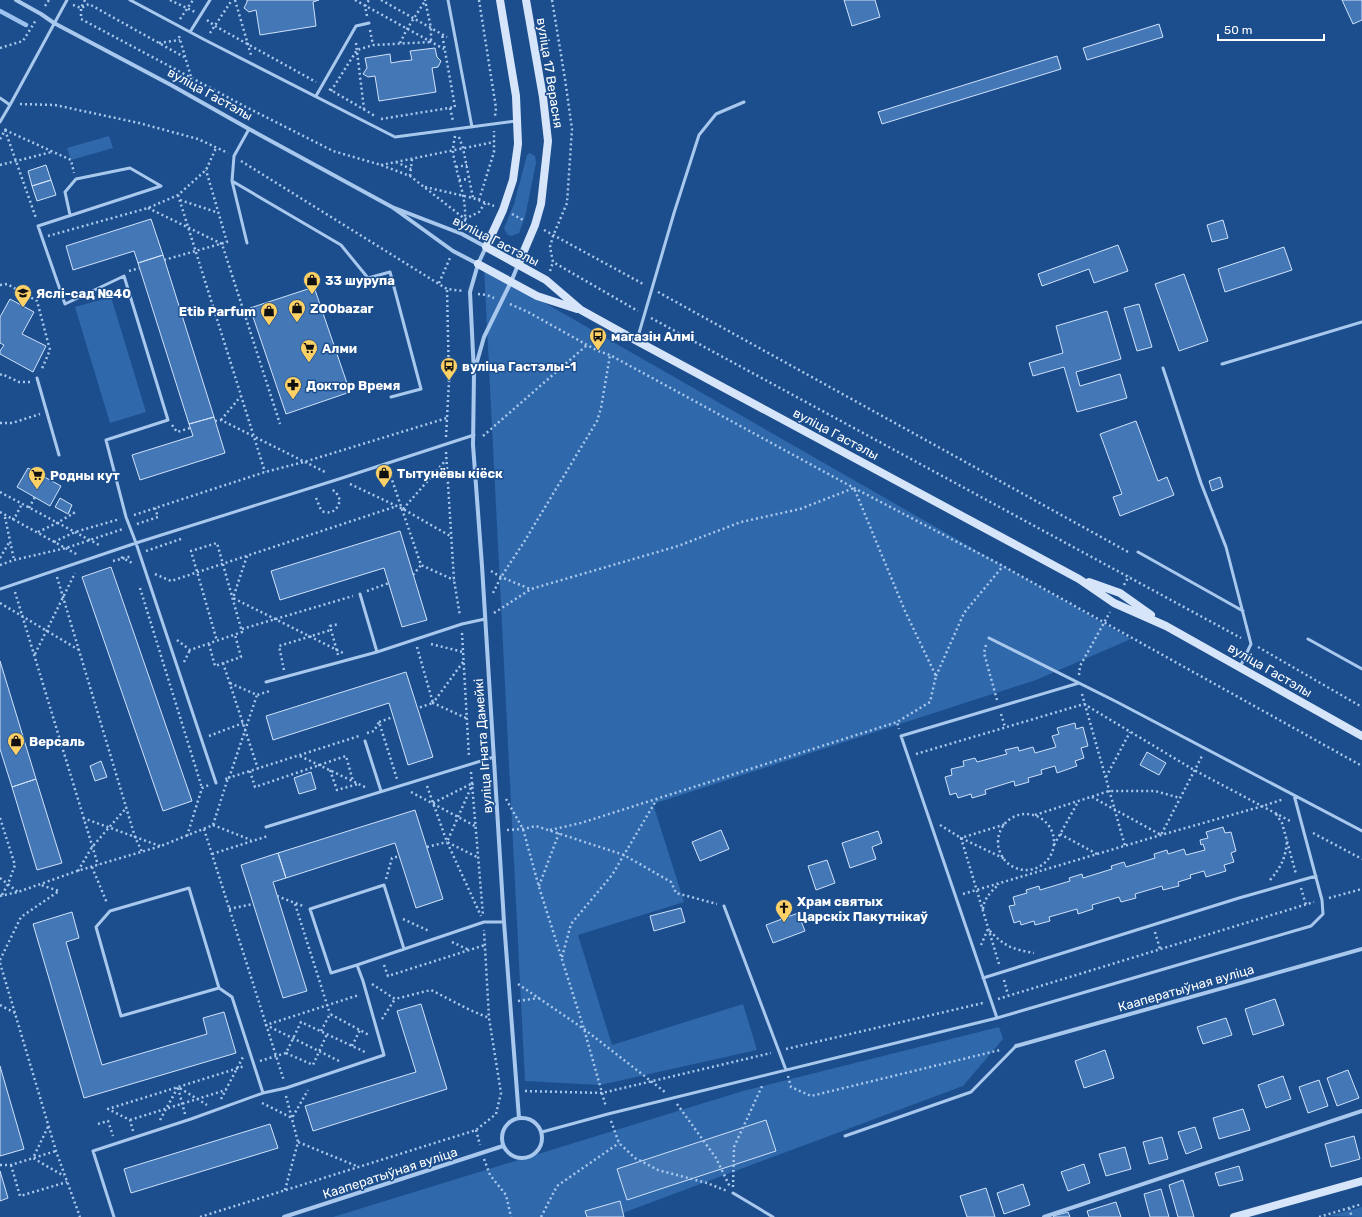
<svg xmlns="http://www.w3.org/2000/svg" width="1362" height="1217" font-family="Rubik,sans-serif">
<rect width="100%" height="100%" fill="#1c4e8d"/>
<path fill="#2f68ab" d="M109,136l4,12 -42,12 -4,-12z
M530,153l5,3 1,7 -11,54 -6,16 -7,3 -4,-1 -4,-6 1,-3 9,-22 13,-49z
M484,268l647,371 -95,41 -383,124 31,98 -106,33 34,110 131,-41 14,46 -157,35 -75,-4z
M111,297l35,115 -36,11 -35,-116z
M999,1027l4,12 -40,47 -351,131h-279l410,-126z
M1362,1207v10l-33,-1z"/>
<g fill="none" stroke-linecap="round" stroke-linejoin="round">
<path stroke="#9cc3ef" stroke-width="4.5" d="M0,11l26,14"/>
</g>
<path fill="#4477b5" stroke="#cfe2fa" d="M247,0h72l-6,2 3,24 -56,9 -4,-25 -7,2 -5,-4 3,-6z
M844,0h31l5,17 -28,9z
M1342,0h20v20l-9,4z
M1159,24l4,13 -76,23 -4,-12z
M435,48l2,9 4,4 -3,6 -6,1 4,24 -57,9 -4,-25 -7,1 -5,-3 4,-6 -2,-10 25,-4 1,9 11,-2 10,-1 -2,-9z
M1057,56l4,13 -179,55 -4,-12z
M46,165l5,15 -19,6 -4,-15z
M51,180l5,15 -19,6 -5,-15z
M151,219l12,36 -25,8 -4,-12 -61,19 -7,-24z
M1223,220l5,18 -16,4 -5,-17z
M1118,245l10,26 -34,12 -5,-14 -47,17 -4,-12z
M1284,247l8,23 -67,22 -7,-23z
M163,255l51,162 -25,7 -51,-161z
M1184,274l24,67 -29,10 -24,-67z
M314,287l36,105 -64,22 -36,-106z
M10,299l24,13 -12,22 24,12 -13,26 -33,-18v-3l4,-6 -4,-2v-26z
M1139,304l13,43 -15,4 -13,-43z
M1107,311l14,48 -45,13 4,14 40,-12 7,24 -50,14 -13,-45 -31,9 -4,-13 34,-10 -7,-27z
M214,417l11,36 -85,27 -8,-25 61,-19 -4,-12z
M1136,421l22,60 9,-4 7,18 -54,21 -7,-19 9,-3 -22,-60z
M28,468l33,18 -11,20 -33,-19z
M1220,477l3,10 -11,4 -3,-10z
M60,498l12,7 -4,9 -13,-7z
M400,531l27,89 -25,7 -18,-59 -104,32 -9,-29z
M111,567l81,234 -29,10 -81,-234z
M0,661l36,118 -24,8 -12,-38z
M406,672l27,85 -25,8 -19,-62 -116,37 -7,-24z
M1075,723l1,6 7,-2 5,19 -7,2 3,10 -9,3 2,5 -20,7 -2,-7 -14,4 1,4 -14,4 1,4 -14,4 -1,-5 -29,9 1,4 -14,4 -1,-4 -13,4 -2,-5 -6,2 -5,-18 7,-2 -1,-6 13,-3 -1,-5 12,-3 2,4 30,-8 -2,-4 13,-3 1,4 14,-4 2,6 21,-6 -4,-11 7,-2 -2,-6z
M1147,752l19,11 -7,12 -19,-10z
M101,761l6,16 -12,4 -5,-15z
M311,772l5,17 -17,5 -5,-16z
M36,779l26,84 -25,7 -25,-83z
M415,810l28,89 -27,9 -21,-65 -109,35 -8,-25z
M1223,827l2,6 6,-1 5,19 -5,2 3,9 -10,3 2,6 -20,6 -2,-6 -14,4 1,3 -13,4 1,4 -16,4 -1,-4 -27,8 1,4 -15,4 -2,-5 -27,8 1,4 -15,5 -1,-5 -28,8 1,4 -15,4 -1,-4 -13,4 -1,-4 -6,2 -5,-17 6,-1 -2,-8 14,-4 -1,-3 13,-4 1,4 30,-9 -1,-3 13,-4 1,4 29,-9 -1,-3 13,-4 2,5 29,-9 -1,-4 13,-4 1,4 16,-5 2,6 19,-5 -2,-6 -2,1 -1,-5 8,-2 -2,-6z
M721,830l8,19 -29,12 -8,-19z
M878,831l4,12 -10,4 4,12 -26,9 -8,-25z
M278,853l8,25 -13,4 34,109 -24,7 -42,-133z
M827,860l8,23 -19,7 -8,-24z
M681,908l4,14 -31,9 -4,-15z
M72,912l7,26 -13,4 36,123 105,-31 -4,-16 21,-6 12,41 -152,45 -51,-174z
M798,913l7,18 -32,12 -7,-18z
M1275,999l9,26 -31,10 -8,-26z
M421,1004l26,85 -134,42 -8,-25 111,-34 -19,-61z
M1226,1018l6,17 -29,9 -6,-17z
M1105,1050l9,28 -30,10 -9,-27z
M0,1066l24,83 -24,7z
M1348,1070l11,28 -22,8 -10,-28z
M1283,1076l8,23 -25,9 -8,-23z
M1319,1080l9,26 -20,7 -9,-26z
M1243,1109l7,21 -31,9 -6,-21z
M766,1120l10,31 -149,49 -10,-31z
M270,1124l8,24 -147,45 -7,-24z
M1195,1127l7,21 -16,6 -8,-22z
M1354,1136l6,23 -29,8 -6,-23z
M1162,1137l6,22 -19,5 -6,-22z
M1125,1147l6,22 -25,7 -7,-22z
M1084,1164l6,19 -22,8 -7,-19z
M1239,1166l4,14 -24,6 -4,-13z
M0,1171l8,27 -8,3z
M1183,1180l11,37h-16l-9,-32z
M1023,1184l7,21 -26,9 -7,-21z
M986,1188l9,29h-28l-7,-21z
M1161,1189l8,28h-19l-6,-23z
M620,1201l4,16h-37l-2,-6z
M1116,1202l5,15h-32l-2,-6z
M1068,1212l2,5h-16l-1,-1z"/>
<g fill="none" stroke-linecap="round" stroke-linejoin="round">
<path stroke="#a9c8ed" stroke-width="2.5" stroke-dasharray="2 3" stroke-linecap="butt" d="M85,0l-4,8v11l165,88 87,44 48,14 29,11 55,43 14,-7 6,-9
M170,0l25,12
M235,0l16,55
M355,0l89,49
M381,0l66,37
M479,0l17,108 -1,8
M552,0l13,79 7,50 -5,74 -14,33 -3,11 3,15 85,49
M73,5l8,3 8,-4 95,53
M45,6l4,-6
M367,16l-2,-10 4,-6
M180,19l13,-19
M207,20l8,6 101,56
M370,30l3,15
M210,33l22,-33
M179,36l12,41
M159,43l21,-3
M356,43l8,66
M400,43l7,-14 18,-28
M0,48l23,-7 13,-21
M329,89l46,27
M331,91l26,-41 16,-5 58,-3v-14l-6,-28
M20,104l35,1 84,18 59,16 30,14
M450,108l3,13
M381,119l74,-12 -13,-73
M5,130l31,88
M5,130l66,30 3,13
M455,136c-1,5 -2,11 -2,16 3,24 16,49 11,74
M459,137l4,11 10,50
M0,139l7,-12
M241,161l206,128 16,2
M396,162l15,7
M0,165l52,-13
M381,165l113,-23
M456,167l11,-2
M410,176l2,-17
M459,180l10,-1
M425,187l48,11 21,8
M178,195l87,277
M180,200l39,13
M479,200l15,-48v-21
M148,208l74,36 58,180
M512,214l13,7
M544,230l101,55
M48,236l100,-28 30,-13 28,-25 10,-22
M164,260l63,-18 -21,-72
M129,271l11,-3
M550,271l3,-9
M439,283l11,-25
M0,285l7,-1 30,17 13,49 -9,21
M658,292l472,261
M478,294l9,1 7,3
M510,304l18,8 70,39 12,4 244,133 149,78 359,200
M651,318l590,320
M0,375l2,-1 17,8h11
M221,420l20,-24
M215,421l6,-1 106,53
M0,423h12l28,-9
M172,425l5,7 13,-4
M483,436l104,-91
M446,437l3,-56 -2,-92
M446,452l8,128 6,36
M389,471l32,94 33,15
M350,484l53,25 49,28
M0,492l101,54
M316,498l5,12 3,2c10,2 14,-4 16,-12l-4,-8 -5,-3
M29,508l6,-11
M403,509l43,-49
M0,512l78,43
M134,515l131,-43 39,-10 143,-44
M5,517l9,43
M12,519h2l8,-15
M137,524l21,-7 -3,-9
M38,532l19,-9 17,-10 -5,-2
M54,542l21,-10 45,-13
M146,551l35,-12
M247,556l-14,42 110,55
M121,557l13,7
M0,558l10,-17
M113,561l19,-5
M0,565l14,-5 52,-12 57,-19
M491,571l10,6 29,12
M155,574l16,7 226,-75
M413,575l8,-10
M57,577l78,260 7,15
M1124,585l5,-9
M140,588l62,200
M367,591l22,-8
M15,592l83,273
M493,593l8,-16 23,-35 73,-121 4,-13 9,-53
M0,603l79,47
M494,613l37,-24 147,-43 63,-24 59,-13 54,-21 51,123 31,65 -6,26 -33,20 2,7
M242,629l111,-33
M462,633l7,124
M177,640l13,10 52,-18 -25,-89 -26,8 26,90
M209,644l6,22 26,-9 -6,-22
M431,644l32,8
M986,645l-2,8 13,47
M417,647l16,56 -15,5
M1258,647l104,60
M35,654l40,-81
M338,655l-8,-29 9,-2
M184,662l6,-12
M463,662l-30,41 33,15
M223,663l35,106
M284,670l-5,-24 52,-16
M1079,675l1,-9 30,-54
M936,676l28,-63 39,-47
M230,683l27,12 13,-4
M1082,694l43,152
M1001,714l4,13
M379,722l14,-5
M367,733l7,-2 5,-9 18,57
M209,736l34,-13
M916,754l168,-50 110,66 98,52
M300,756l67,32
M330,770l7,20 21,-6
M250,771l5,16 91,-31 7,25
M471,772l12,143
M1106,777l24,-45
M228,778l131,-42
M229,778l28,-83
M427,786l20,56 34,74
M411,792l64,34
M1092,797l69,38 41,-79
M506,799l17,30 16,58 45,142 22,78
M433,803l40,-20 -26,59 32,16
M1276,814l6,9 14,51
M998 842a28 28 0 1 1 56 0a28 28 0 1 1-56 0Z
M1035,815l74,-24h46l25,7
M0,818l15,47 -7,19 -6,11
M83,818l77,28
M213,825l38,15
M940,825l21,13 44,21
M204,829l80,252
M507,830l16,-1 13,-3 88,29 47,27 5,11 41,11
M550,830l31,-7 316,-101
M1313,833l49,26
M1060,834l37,20
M187,836l15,-48 7,-3
M1054,845l24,-43
M427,847l20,-5
M212,854l56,-18
M92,867l15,36
M78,871l14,-24 35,-40
M0,878l18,14
M386,879l6,-21 8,-2
M1270,880c12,-14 16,-23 17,-41
M539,886l20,-53
M1301,888l5,17
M963,894l198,-59 102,-29 21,-7
M0,896l18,-4 59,-21 84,-25 52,-21 15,-47 -5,2
M277,896l26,10
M1329,898l33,-9
M295,904l35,110
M229,909l24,-5
M983,909c1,-11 8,-17 16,-25
M403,919l26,12
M1155,932l5,17
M452,942l17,8
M981,945l7,-16c16,17 23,20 46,24
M562,957l9,-33 41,-49 45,-76
M0,960l21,-43 38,-26 -18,-6
M0,963l56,188 24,66
M999,964l-38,-126 45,-14
M384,965l4,11 97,-31
M1004,980l4,15
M372,984l23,15 36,-9 39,20 19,8
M518,984l66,45 81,63
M998,999l316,-97
M518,1001l21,-3
M0,1005l15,8
M382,1019l13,-20
M321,1031l9,-17 39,21
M352,1046l8,-16
M786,1049l197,-46
M286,1053l27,12 14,-31
M260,1061l26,-8 15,-31 64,30
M339,1061l-73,-36 93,-30
M788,1076l3,11 20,9 189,-46
M178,1088l7,26
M525,1091l77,2 169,-40
M286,1096l12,46
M221,1099l22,-42
M262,1103l30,15 16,-28
M677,1104l39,54 14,29
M130,1120l96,-30
M160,1120l18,-33 29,18
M611,1121l8,22 16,15 23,12 49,13 20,8
M98,1124l10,-3 5,15
M48,1127l-15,31 31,18
M476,1130l4,15
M133,1131l-3,-11 -22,-11 137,-43
M484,1159l6,16 16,20 5,22
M0,1165h11l45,-14
M11,1165l9,31 47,-14
M733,1187l1,-40 29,-63
M285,1190l13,-48 61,25
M1349,1208l3,9
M200,1217l276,-87 20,-16 5,-21 -12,-75 -5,-88
M541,1217l16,-31 62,-43
M1319,1217l43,-13"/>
<path stroke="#a9c8ed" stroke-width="3" d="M130,0l75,40 190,97 121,-16
M448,0l24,127
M190,32l20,-32
M316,96l40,-70 13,-3
M0,98l10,7 57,-105
M0,122l10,-17
M232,181l109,64 27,33
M70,215l-5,-23 11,-13 54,-11 31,18 -123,40 27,78 59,-28 44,144 -62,20 20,77 10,26 80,240
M247,243l-15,-62 2,-25 15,-27
M357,281l33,-9 31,117 -30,8
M637,340l37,-127 25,-78 17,-21 28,-12
M1222,364l140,-42
M1163,368l38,115 25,64 25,97 -11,23
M37,378l22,77
M1138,552l105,59
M0,589l136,-46 203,-64 135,-44
M360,594l17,58
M989,638l128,64 245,129
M1308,639l54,30
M266,682l111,-30 85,-28 23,-5
M365,741l16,50
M266,827l228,-70
M724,906l62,164
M357,965l-26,8 -21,-64 74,-24 20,64
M983,978l256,-80 77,-22
M219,988l-30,-100 -79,23 -14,16 25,89 98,-28 13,9 31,96
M997,1018l-96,-282 178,-53
M542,1132l66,-18 389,-96 314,-92 12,-12 -1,-14 -28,-105
M845,1136l126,-44 45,-46
M733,1193l40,24
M114,1217l-21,-66 98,-32 72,-26 23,-5 98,-33 -21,-74 -6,-16 127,-43h20"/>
<path stroke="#a9c8ed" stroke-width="4" d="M16,0l25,14 13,9 117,62 78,44 143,78 61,44 25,13
M392,207l70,27 24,13 -8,17 -8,28 4,81 -1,72 9,121 22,356 15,196
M475,369l9,-32 27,-55 7,-17
M1016,1046l346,-97
M502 1138a20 20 0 1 1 40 0a20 20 0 1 1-40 0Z
M284,1217l219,-71
M1044,1217l318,-106"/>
<path stroke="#d6e5fa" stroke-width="8" d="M500,0l16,96 2,48 -5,36 -10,30 -17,37 60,33 35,30 56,31 442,238 35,24 52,23 196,110
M478,264l59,32 40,13
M518,265l17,-40 6,-21 7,-63 -5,-44 -17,-97
M1089,582l31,11 31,22
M1234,1217l128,-36"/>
</g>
<defs>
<symbol id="shop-pin" viewBox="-11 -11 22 30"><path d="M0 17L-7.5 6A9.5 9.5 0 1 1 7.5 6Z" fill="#fed167" stroke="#1c4e8d"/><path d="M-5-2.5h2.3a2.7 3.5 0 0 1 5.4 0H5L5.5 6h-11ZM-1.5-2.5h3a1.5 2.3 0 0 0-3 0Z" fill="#111"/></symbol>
<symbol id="school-pin" viewBox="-11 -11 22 30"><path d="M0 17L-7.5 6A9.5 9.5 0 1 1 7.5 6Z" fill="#fed167" stroke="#1c4e8d"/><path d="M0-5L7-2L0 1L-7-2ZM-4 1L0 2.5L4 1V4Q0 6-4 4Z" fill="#111"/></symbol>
<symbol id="bus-pin" viewBox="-11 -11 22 30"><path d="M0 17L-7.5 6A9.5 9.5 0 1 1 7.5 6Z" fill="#fed167" stroke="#1c4e8d"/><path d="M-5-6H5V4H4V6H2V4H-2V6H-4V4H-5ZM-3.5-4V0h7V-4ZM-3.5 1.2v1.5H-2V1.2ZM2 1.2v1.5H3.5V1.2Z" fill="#111"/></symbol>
<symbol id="supermarket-pin" viewBox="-11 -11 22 30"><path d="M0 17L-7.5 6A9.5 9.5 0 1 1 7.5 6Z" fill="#fed167" stroke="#1c4e8d"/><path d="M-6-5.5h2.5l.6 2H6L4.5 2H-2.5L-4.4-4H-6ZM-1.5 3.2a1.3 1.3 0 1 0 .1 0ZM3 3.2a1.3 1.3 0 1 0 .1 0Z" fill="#111"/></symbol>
<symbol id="pharmacy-pin" viewBox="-11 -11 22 30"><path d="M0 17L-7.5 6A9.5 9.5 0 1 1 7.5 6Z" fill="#fed167" stroke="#1c4e8d"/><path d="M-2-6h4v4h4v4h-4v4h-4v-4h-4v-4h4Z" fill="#111"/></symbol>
<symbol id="church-pin" viewBox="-11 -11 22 30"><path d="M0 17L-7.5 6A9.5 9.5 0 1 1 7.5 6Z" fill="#fed167" stroke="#1c4e8d"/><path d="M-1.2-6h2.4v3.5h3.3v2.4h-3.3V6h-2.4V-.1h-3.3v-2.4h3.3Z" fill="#111"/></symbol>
</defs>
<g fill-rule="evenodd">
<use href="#shop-pin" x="302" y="270" width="20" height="27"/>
<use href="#school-pin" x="13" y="283" width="20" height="27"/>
<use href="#shop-pin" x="287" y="298" width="20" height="27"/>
<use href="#shop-pin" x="259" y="301" width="20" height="27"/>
<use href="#bus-pin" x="588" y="326" width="20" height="27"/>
<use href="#supermarket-pin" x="299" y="338" width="20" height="27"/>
<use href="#bus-pin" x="439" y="356" width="20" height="27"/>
<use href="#pharmacy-pin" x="283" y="375" width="20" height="27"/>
<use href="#shop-pin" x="374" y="463" width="20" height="27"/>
<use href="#supermarket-pin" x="27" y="465" width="20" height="27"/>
<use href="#shop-pin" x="6" y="731" width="20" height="27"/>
<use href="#church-pin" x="774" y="898" width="20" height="27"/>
</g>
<g text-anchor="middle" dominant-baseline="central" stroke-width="3" stroke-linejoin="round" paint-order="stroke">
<g font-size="13" fill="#fff" stroke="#1c4e8d">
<text transform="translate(550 73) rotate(81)">вуліца 17 Верасня</text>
<text transform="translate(210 94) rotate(29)">вуліца Гастэлы</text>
<text transform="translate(496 241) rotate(27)">вуліца Гастэлы</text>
<text transform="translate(836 434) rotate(28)">вуліца Гастэлы</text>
<text transform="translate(1270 670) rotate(30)">вуліца Гастэлы</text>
<text transform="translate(483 746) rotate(-94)">вуліца Ігната Дамейкі</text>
<text transform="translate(1186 988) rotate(-16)">Кааператыўная вуліца</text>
<text transform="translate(390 1173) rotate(-18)">Кааператыўная вуліца</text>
</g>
<g font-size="13" font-weight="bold" fill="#fff" stroke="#1c4e8d" text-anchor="start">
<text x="325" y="280">33 шурупа</text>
<text x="36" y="293">Яслі-сад №40</text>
<text x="310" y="308">ZOObazar</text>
<text x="256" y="311" text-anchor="end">Etib Parfum</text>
<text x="611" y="336">магазін Алмі</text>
<text x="322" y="348">Алми</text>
<text x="462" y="366">вуліца Гастэлы-1</text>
<text x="306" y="385">Доктор Время</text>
<text x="397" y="473">Тытунёвы кіёск</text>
<text x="50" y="475">Родны кут</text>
<text x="29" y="741">Версаль</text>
<text x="797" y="901">Храм святых<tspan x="797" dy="15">Царскіх Пакутнікаў</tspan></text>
</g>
</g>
<path d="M1218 34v6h106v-6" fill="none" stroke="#ffffff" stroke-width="2"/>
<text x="1224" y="34" font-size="12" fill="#ffffff" stroke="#1c4e8d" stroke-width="3" paint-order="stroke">50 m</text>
</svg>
